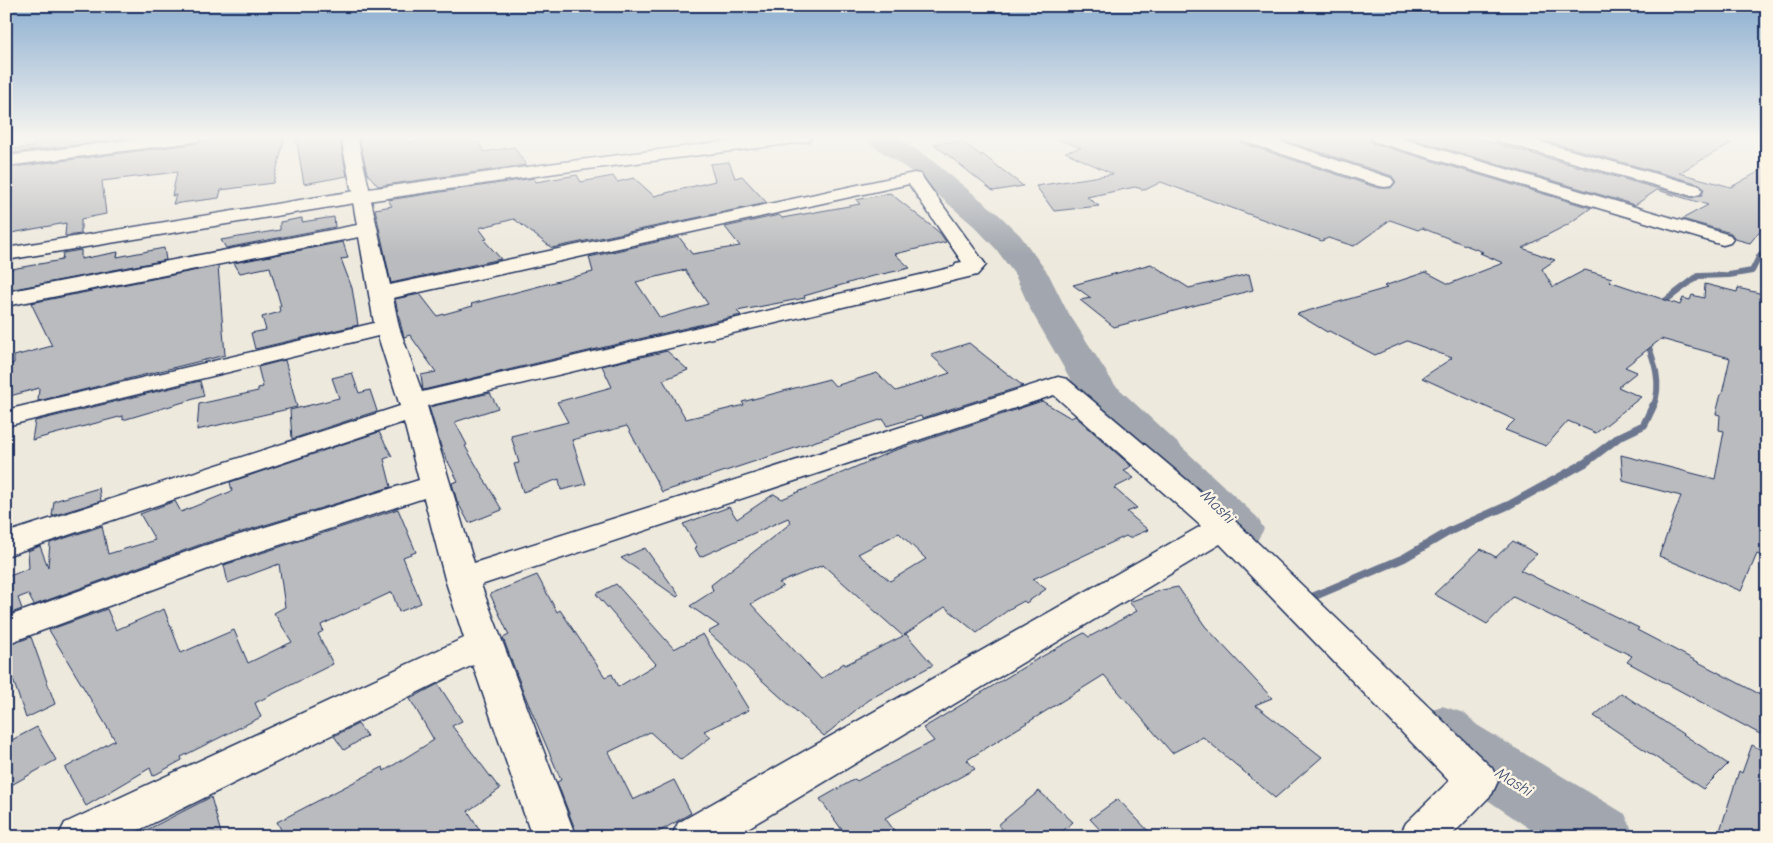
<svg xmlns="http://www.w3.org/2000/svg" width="1773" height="843" font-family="'Comic Neue',sans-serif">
<rect width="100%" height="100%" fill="#eee9dd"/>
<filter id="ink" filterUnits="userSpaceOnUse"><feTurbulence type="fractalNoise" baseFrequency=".02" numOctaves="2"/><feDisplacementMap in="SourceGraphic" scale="10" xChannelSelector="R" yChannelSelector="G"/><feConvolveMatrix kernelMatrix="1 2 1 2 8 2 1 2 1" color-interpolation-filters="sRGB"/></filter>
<g filter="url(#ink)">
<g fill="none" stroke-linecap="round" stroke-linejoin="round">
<path stroke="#6c778f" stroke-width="5" d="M1760,256l7,-4"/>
<path stroke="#6c778f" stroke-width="6" d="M1657,307l41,-31 31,-1 23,-4 8,-16
M1646,339c8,21 17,46 7,68"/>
<path stroke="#6c778f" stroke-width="8" d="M1310,598l94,-40 46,-27 59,-26 76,-42 34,-26 25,-12 9,-19"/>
<path fill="#a2a7af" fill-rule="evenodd" d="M865,137h32l32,21 68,55 23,22 29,40 17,34 48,75 143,133 7,12 -7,12 -18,5 -18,-5 -74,-78 -64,-62 -53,-92 -15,-34 -19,-26 -21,-22 -66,-57 -40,-27z
M1442,706l22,7 13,12 148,89 10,23h-93l-109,-74 -13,-12 -9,-19 9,-19z"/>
</g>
<path fill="#babbbe" stroke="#1b2f5e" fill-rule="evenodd" d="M35,137h98l-127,17v-4l26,-3z
M226,137h59l-12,46 -52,7 -2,8 -46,6 3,-9 -4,1 5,-24 -75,9 4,33 -25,5v15l-16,2 1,-13 -60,11v-66l187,-24z
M296,137h43l8,39 -43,8z
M359,137h44l5,6 29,-6h39l8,15 30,-5 12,18 -148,21 -11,-13z
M1058,137h181l3,6 136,45h13l5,-6 -4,-6 -118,-39h95l3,6 219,65 -24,17 -45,23 33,12 -13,9 11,18 32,-17 27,8 -3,3 71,24 3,-7 7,2 2,-5 12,3 1,-14 32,8 1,-4 29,7v100l-4,22 4,2v139l-10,-4 -16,37 -82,-35 22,-60 -58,-15 -2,-26 94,24 9,-48 -5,-1 1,-15 -4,-1 5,-20h1l8,-36 -69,-19 -36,28 12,5 -19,15 23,10 -45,36 -28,-12 -22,25 -41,-16 10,-10 -93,-42 30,-20 -45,-17 -32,14 -46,-24 -2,1 -30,-18 90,-26 -3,-2 42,-14 23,12 54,-21 -23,-10 3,-1 -61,-24 -4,2 -28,-10 -36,26 -26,-8 -6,3 -161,-59 -16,8 -10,-3 -48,10 12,9 -45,5 -18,-25 77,-12 -48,-22 16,-4 -23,-9z
M1406,137h66l220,61 10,-3 2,-6 -4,-5 -168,-47h174l25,6 -52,30 52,14 36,-20v55l-17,21 -15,-4 -4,-6 -49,-14 26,-14 -51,-15 -22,15z
M962,141l20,15v-2l41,32 -30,5 -59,-47z
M729,162l6,16 7,-2 25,27 -215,45 -38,-29 -35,9 8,11 -3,1 17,19 -110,24 -16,-74 17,-3 -4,-6 146,-22 2,4 41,-7 4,7 32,-6 4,6 17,-4 20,18 61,-15 -5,-17z
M890,193l50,40 6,9 -51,12 15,14 -41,9 -65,19 1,2 -68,13 4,4 -318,75 -2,-15 15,-3 -26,-37 -6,2 -3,-11 -6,-27 25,-5 17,22 36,-10 -2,-2 122,-32 -4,-15 90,-20 13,17 48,-8 -15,-19 54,-12 3,3 78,-14 -4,-4zM685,270l23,34 -48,14 -24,-36z
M334,217l1,10 -109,21 -5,-8 59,-10v-8l22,-4v4z
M343,242l5,16 -7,1 11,29 6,37 -103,24 -4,-16 15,-3 -4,-13 18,-5 -1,-6h2l-11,-39 -30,6 -6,-10z
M164,248l2,12 -157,30 -3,-20 56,-10 1,-7 18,-3v9l37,-7 -1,5z
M1151,264l38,24 60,-14 4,16 -139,37 -34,-27 11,-2 -18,-13z
M218,266l7,89 -187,46 1,-13 -29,8 -4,-31 8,-2v-7l38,-10 -21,-43z
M969,343l54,43 -101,32 -1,-2 -34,10 -4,-7 -221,73 -35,-66 -55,14 14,44 -25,6 -2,-11 -36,13 -9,-28 5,-1 -8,-27 57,-14 -11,-20 55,-15 -10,-21 65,-15 21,19 -25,10 23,39 58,-14 -2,-3 87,-23 6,7 42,-13 19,18 54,-18 -19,-18z
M285,360l12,47 -100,23 2,-26 59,-13v-3l5,-1 -5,-20z
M352,373l7,20 11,-3 7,21 -85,28 -2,-29 49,-12 -7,-20z
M200,381l4,15 -81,24v-4l-91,24 3,-19z
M490,393l8,15 -43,14 12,23 -2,1 37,64 -33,13 -12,-22 -5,-18 6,-2 -16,-31 -13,-43z
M1042,401l29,17 4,-2 56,50 -7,5 10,7 -20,10 23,20 -10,4 21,18 -19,8 -3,-2 -93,43 13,10 -20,14 -2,-2 -13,7 -34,25 -32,-26 -41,28 2,-1 27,31 -65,35 -44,36 -116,-104 11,-6 -29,-20 23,-15 -2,-6 80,-62 -3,-5 -88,39 -5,-9 2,-1 -14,-23 46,-17 8,12 37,-25 8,5 108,-47zM899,533l27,26 -36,22 -32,-27zM823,565l80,71 -58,29 -1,-2 -23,16 -70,-75 32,-18 -4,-3z
M379,432l13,24 -8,3 7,28 -189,57 -168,61 -6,-11 -10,4 4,11 -16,6v-42h3l1,3 19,-8 -1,-17 12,-5 8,21 2,-24 52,-17 6,28 47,-14 -15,-26 35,-13 6,11 51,-21 -2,-9z
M99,488l2,13 -49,15 2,-15z
M398,509l18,43 -13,5 18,46 -22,9 -7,-20 -71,33 2,6 -5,3 15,30 -78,39 6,14 -80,40 1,3 -29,16 -3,-8 -64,38 -21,-38 50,-28 -66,-110 58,-21 9,21 48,-21 17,44 53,-23 14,33 44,-21 -18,-29 11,-6 -6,-43 -51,19 -4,-18z
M1513,541l24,13 -17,16 119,58 -2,2 130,68v25l-7,11 -133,-72 5,-6 -119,-59 -26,27 -53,-30 47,-45 15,8z
M645,548l34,47 -2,2 -56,-39z
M537,575l20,37 3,-2 45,67 7,-3 6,13 38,-23 -60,-70 20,-10 58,65 29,-15 46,76 -45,21 7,6 -30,23 -31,-28 -41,20 24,48 41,-20 17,33 -41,24h-72l-21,-55 4,-2 -36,-84 -22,-58 6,-3 -19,-41z
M1178,587l27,39 67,72 -17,7 67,52 -47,41 -72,-61 -31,16 -68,-78 -137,85 8,9 -90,49 14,19h-52l-27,-38 35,-20 2,2 77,-40 -11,-13 111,-67 50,-28 5,4 48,-26 -8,-9 33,-12z
M31,637l24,67 -29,14 -20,-59v-13z
M438,684l24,37 -10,5 48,63 -32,22 16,26h-199l-8,-15 106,-55 1,4 50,-31 -24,-41z
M1621,693l107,71 -25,25 -109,-73z
M358,724l9,12 -23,14 -10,-14z
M37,727l19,33 -50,28v-45z
M1752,745l15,8v84h-49l21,-66 3,2z
M1039,791l34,31 -17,15h-45l-13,-12z
M211,797l11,40h-89z
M1118,799l36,38h-47l-17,-18z"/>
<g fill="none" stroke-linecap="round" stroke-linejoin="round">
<defs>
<path id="minor" d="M151,137h50l-2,4 -6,1 -187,24v-10z
M341,137h16l12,51 -2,4 3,4 20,89 524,-112 6,1 66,91 -9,10 -550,131 47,157 584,-186 9,2 167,141 258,248 6,13 -6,13 -42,43h-51l7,-14 43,-42 -229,-237 -487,293h-62l7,-14 523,-297 -147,-131 -573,190 95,252h-44l-59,-172 -348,172h-67l7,-14 399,-185 -19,-59 -21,-81 -197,64 -221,82v-27l197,-71 216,-66 -15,-58 -398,134v-23l394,-127 -22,-70 -372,90v-16l368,-87 -15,-86 -353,69v-14l351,-67 -5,-29 2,-4 -3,-4zM909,184l53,78 -6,1 -2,4 -532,125 -23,-65 -6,-29z
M1241,137h26l124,41 3,4 -3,4 -6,1 -6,-1 -136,-45z
M1371,137h27l332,98 3,4 -3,4 -7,2 -7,-2 -343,-102z
M1495,137h28l177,49 2,4 -2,4 -7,2 -7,-2 -189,-53z"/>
<path id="major" d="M760,137h51l-2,4 -6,1 -247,31 -195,29 -355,58v-12l355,-58 195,-27z"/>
</defs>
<use href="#minor" stroke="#1b2f5e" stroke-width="3"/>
<use href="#major" stroke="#1b2f5e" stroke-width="3"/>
<use href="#minor" fill="#fcf5e5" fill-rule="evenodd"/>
<use href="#major" fill="#fcf5e5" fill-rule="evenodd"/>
</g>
</g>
<linearGradient id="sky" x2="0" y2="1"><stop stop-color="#8cafd1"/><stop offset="0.54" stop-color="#f7f5f0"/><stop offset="1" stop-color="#f7f5f0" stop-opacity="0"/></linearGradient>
<rect width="1773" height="255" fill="url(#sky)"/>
<g text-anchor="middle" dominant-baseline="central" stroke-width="5" stroke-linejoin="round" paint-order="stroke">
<g font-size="16" font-style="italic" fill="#445376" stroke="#fcf5e5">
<text transform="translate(1218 507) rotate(45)">Mashi</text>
<text transform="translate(1514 782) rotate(32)">Mashi</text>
</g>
</g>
<rect width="1773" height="843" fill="none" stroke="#fcf5e5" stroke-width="25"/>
<rect x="12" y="12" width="1748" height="818" fill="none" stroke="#1b2f5e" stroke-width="2" filter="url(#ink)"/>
</svg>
